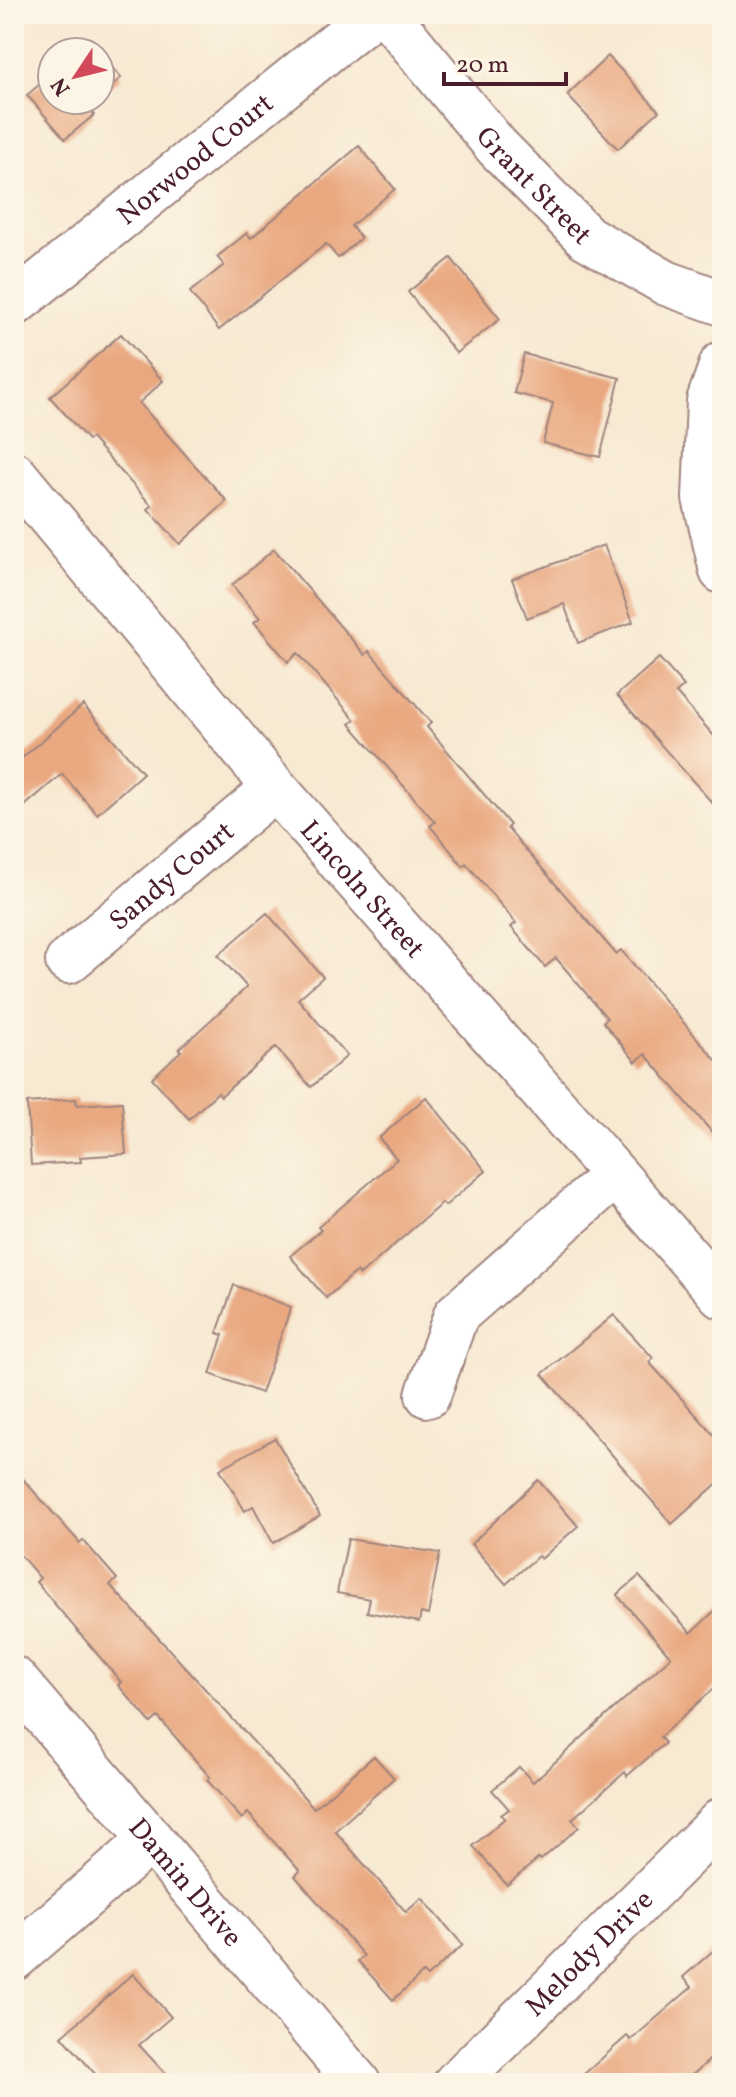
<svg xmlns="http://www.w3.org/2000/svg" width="736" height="2097" font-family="Vollkorn,serif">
	<rect width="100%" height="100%" fill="#fcf5e5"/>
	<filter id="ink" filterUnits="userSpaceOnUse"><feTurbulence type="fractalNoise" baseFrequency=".0125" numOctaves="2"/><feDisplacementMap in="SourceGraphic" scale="16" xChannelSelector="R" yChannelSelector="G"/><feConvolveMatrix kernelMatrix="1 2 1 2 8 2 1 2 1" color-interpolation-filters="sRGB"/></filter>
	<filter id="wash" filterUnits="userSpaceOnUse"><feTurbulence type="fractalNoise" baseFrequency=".006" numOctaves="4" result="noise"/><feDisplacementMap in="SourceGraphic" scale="32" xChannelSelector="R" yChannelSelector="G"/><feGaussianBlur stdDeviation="1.8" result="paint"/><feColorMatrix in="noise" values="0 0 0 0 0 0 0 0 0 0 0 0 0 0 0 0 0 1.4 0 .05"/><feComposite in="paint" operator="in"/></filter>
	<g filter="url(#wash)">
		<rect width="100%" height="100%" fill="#f7e9d2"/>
		<g id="blocks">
			<g fill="#e9a880">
				<polygon points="100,54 121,78 100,96"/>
				<polygon points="608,56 659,111 618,149 567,95"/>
				<polygon points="52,74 52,100 96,100 88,106 94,115 65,139 27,95"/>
				<polygon points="359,146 395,189 351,226 361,238 338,258 326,244 219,330 190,292 224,265 217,257 247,233 251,238"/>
				<polygon points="451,258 500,319 456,353 408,292"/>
				<polygon points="121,334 163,381 139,403 227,501 180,544 148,509 152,506 91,438 88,440 50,397"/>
				<polygon points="524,354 620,378 600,457 543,443 553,403 514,393"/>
				<polygon points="604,545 633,622 578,643 564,604 527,618 512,579"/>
				<polygon points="274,549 365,655 369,651 431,723 427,727 510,825 507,828 616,954 621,950 722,1067 722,1144 645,1054 636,1062 603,1022 607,1018 556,958 545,967 511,927 516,923 466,863 463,866 430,826 435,822 350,724 355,720 298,653 288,662 254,622 260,618 232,585"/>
				<polygon points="659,658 684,686 676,693 722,745 722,814 617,695"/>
				<polygon points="83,705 143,773 97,814 62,774 14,815 14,765"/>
				<polygon points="267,913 323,977 298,999 347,1056 311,1087 276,1047 221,1096 218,1092 189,1119 152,1078 181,1051 179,1049 247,987 218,955"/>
				<polygon points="426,1097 486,1171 445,1206 442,1203 360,1275 357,1271 326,1298 290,1256 321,1230 318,1227 397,1159 379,1138"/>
				<polygon points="76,1099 77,1105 122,1102 126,1154 80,1157 81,1162 31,1165 27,1103"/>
				<polygon points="234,1285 291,1307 261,1393 210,1374 223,1335 217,1333"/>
				<polygon points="614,1315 653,1358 649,1362 722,1444 722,1479 672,1524 542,1374"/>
				<polygon points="275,1438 320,1516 273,1543 253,1506 245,1511 220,1469"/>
				<polygon points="14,1469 80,1543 83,1540 117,1579 110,1585 314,1808 374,1756 394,1778 335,1831 406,1912 422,1898 463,1945 427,1977 423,1973 393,2000 358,1961 364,1956 295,1876 300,1871 248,1813 242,1819 207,1780 210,1777 158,1717 151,1723 118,1685 121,1682 36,1582 40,1578 14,1548"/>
				<polygon points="538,1480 578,1526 541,1559 538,1556 506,1584 471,1544"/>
				<polygon points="348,1539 440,1553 428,1615 421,1613 419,1622 367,1612 370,1599 337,1593"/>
				<polygon points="639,1576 691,1633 722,1604 722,1681 660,1737 665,1743 627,1776 625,1772 572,1819 579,1827 541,1860 539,1858 507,1885 473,1846 505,1818 501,1815 509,1809 492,1790 519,1767 533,1782 671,1657 617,1595"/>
				<polygon points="722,1943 722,2049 683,2083 574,2083 627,2036 631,2040 692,1987 683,1977"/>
				<polygon points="133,1974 171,2017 139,2045 174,2083 103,2083 62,2036"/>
			</g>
		</g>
	</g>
	<g filter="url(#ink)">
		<use href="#blocks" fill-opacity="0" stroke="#a0847e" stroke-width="2"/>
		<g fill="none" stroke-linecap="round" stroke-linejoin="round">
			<g stroke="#a0847e" stroke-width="48">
				<g id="minor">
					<path id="s1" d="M387,14L497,147L586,237L666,283L722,303"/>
					<path id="s2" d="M14,304L373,14"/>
					<polyline points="722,364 709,401 705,498 722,571"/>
					<path id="s3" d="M14,474L275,788L722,1296"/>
					<path id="s4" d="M68,961L275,788"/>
					<polyline points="428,1395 456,1315 614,1176"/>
					<path id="s5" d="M14,1679L358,2083"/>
					<polyline points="14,1958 151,1840"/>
					<path id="s6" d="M456,2083L722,1820"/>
				</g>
			</g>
			<use href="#minor" stroke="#fff" stroke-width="44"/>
		</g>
	</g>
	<g text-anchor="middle" stroke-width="6" stroke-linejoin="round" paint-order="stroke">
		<g font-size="28" fill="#4a1f2b" stroke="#fcf5e5">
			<text dy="10" stroke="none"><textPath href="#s2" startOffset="232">Norwood Court</textPath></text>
			<text dy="10" stroke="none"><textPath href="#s1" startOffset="226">Grant Street</textPath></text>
			<text dy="10" stroke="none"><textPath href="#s4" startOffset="134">Sandy Court</textPath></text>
			<text dy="10" stroke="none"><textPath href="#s3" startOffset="542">Lincoln Street</textPath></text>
			<text dy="10" stroke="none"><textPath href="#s5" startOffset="266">Damin Drive</textPath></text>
			<text dy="10" stroke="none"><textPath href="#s6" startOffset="186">Melody Drive</textPath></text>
		</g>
	</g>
	<rect width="736" height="2097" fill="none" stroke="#fcf5e5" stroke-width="48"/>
	<g transform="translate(76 76) rotate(235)"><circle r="38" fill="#fcf5e5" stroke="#b59f9b" stroke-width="2"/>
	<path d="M0-6L14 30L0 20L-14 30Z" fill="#d1495b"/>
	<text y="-12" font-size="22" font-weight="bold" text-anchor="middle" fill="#4a1f2b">N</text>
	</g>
	<path d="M444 72v12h122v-12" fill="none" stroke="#4a1f2b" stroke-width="4"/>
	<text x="456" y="72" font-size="24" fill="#4a1f2b" stroke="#fcf5e5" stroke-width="6" paint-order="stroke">20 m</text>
</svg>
